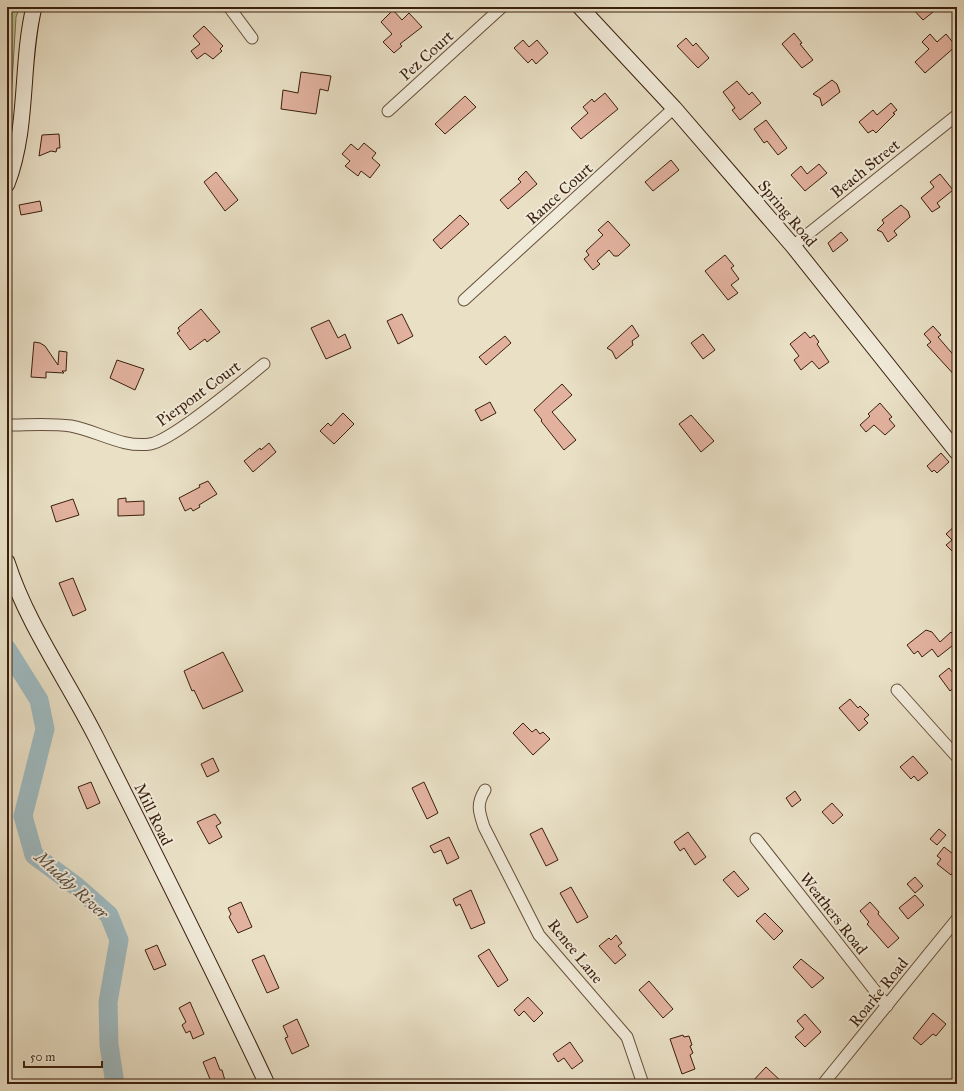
<svg xmlns="http://www.w3.org/2000/svg" width="964" height="1091" font-family="'IM FELL Great Primer',serif">
	<rect width="100%" height="100%" fill="#e9e0c6"/>
	<filter id="stains"><feTurbulence type="fractalNoise" baseFrequency=".005" numOctaves="4"/><feColorMatrix values="0 0 0 0 .2 0 0 0 0 .09 0 0 0 0 .02 0 0 0 .5 -.17"/></filter>
	<radialGradient id="worn" r=".72"><stop offset=".6" stop-color="#630" stop-opacity="0"/><stop offset="1" stop-color="#630" stop-opacity=".3"/></radialGradient>
	<polygon fill="#bac193" stroke="#7a7050" points="7,7 20,7 16,17 10,116 7,142"/>
	<g fill="none" stroke-linecap="round" stroke-linejoin="round">
		<polyline stroke="#9ebac1" stroke-width="19" points="7,649 39,700 45,729 23,816 34,855 76,886 109,915 119,940 108,1002 109,1045 115,1084"/>
	</g>
	<g fill="#e2b29f" stroke="#3a1f0c">
		<polygon points="911,7 928,7 933,12 923,20"/>
		<polygon points="393,10 402,20 409,13 422,27 400,44 402,46 394,53 383,42 392,34 381,22"/>
		<polygon points="204,26 223,46 220,49 222,51 213,59 205,53 197,59 191,51 200,44 193,36"/>
		<polygon points="794,33 802,43 800,44 813,60 802,68 782,44"/>
		<polygon points="930,34 937,42 946,34 956,46 925,73 915,62 929,49 922,42"/>
		<polygon points="686,38 693,46 696,43 709,58 698,68 677,46"/>
		<polygon points="523,40 529,47 537,40 548,53 536,64 532,59 528,63 514,48"/>
		<polygon points="301,72 331,76 328,91 320,89 316,114 281,109 283,90 298,93"/>
		<polygon points="832,80 837,84 840,92 822,106 820,98 813,94"/>
		<polygon points="737,81 749,95 752,92 761,103 740,120 732,110 735,108 723,92"/>
		<polygon points="605,93 618,109 581,139 571,128 588,113 583,107 592,99 594,102"/>
		<polygon points="465,96 476,107 445,134 435,124"/>
		<polygon points="891,103 897,110 893,113 895,114 876,133 873,130 868,133 859,122 873,110 877,115"/>
		<polygon points="766,120 787,148 778,155 767,141 764,143 754,129"/>
		<polygon points="59,134 60,148 57,148 56,152 51,151 39,156 42,135"/>
		<polygon points="364,143 376,153 372,158 380,165 370,178 361,171 358,176 345,166 350,161 342,154 351,144 358,150"/>
		<polygon points="671,160 679,170 653,191 645,182"/>
		<polygon points="819,164 827,173 805,191 791,175 801,166 807,174"/>
		<polygon points="526,171 537,184 508,209 500,200 521,182 518,179"/>
		<polygon points="216,172 238,200 225,211 204,182"/>
		<polygon points="940,174 953,190 937,203 940,207 932,212 921,198 934,187 930,182"/>
		<polygon points="40,201 42,211 21,215 19,205"/>
		<polygon points="901,205 908,211 910,217 894,231 897,235 888,242 882,232 877,230 884,223 882,220"/>
		<polygon points="460,215 469,224 441,249 433,240"/>
		<polygon points="608,221 630,245 618,256 614,256 609,250 597,261 600,264 593,270 584,259 589,255 586,251 603,235 598,230"/>
		<polygon points="841,232 848,240 833,252 828,243"/>
		<polygon points="725,255 734,266 731,268 739,279 731,285 738,293 728,300 705,271"/>
		<polygon points="201,309 220,332 207,342 205,339 190,350 177,333 180,331 178,328"/>
		<polygon points="402,314 413,336 398,344 387,321"/>
		<polygon points="329,320 338,338 345,334 351,348 326,359 311,328"/>
		<polygon points="632,325 639,336 632,341 633,345 616,359 612,351 607,348"/>
		<polygon points="933,326 941,335 938,337 957,359 957,378 927,345 931,342 924,334"/>
		<polygon points="805,332 810,338 814,335 819,342 817,344 829,362 819,369 812,361 801,370 794,360 799,356 790,344"/>
		<polygon points="703,334 715,350 703,359 691,343"/>
		<polygon points="505,336 511,343 486,365 479,357"/>
		<polygon points="34,342 40,343 45,346 58,365 59,351 67,352 66,371 62,371 64,373 46,372 46,378 31,377"/>
		<polygon points="117,360 144,369 135,390 110,378"/>
		<polygon points="562,384 572,395 552,412 576,440 564,450 541,421 542,420 534,410"/>
		<polygon points="490,402 496,413 481,421 475,410"/>
		<polygon points="880,403 892,417 889,419 895,426 885,435 874,425 866,432 860,425 870,416 868,414"/>
		<polygon points="343,413 354,424 334,444 320,431 328,423 331,426"/>
		<polygon points="691,415 714,441 701,452 679,424"/>
		<polygon points="269,443 276,452 253,472 244,461 260,448 261,450"/>
		<polygon points="941,453 949,462 937,473 934,470 932,472 927,466"/>
		<polygon points="208,481 217,494 199,505 200,507 193,511 191,508 185,511 179,498 200,487 199,485"/>
		<polygon points="126,498 126,502 144,501 144,515 118,516 118,499"/>
		<polygon points="73,499 79,515 56,522 51,506"/>
		<polygon points="957,524 957,556 946,545 952,540 946,534"/>
		<polygon points="73,578 86,610 73,616 59,583"/>
		<polygon points="926,630 932,632 940,642 951,632 957,639 957,642 938,657 932,649 922,657 918,651 914,654 907,645"/>
		<polygon points="223,652 243,691 203,709 194,690 192,691 184,671"/>
		<polygon points="949,668 957,678 957,685 950,691 939,676"/>
		<polygon points="850,699 858,708 860,706 869,715 864,719 868,723 859,731 839,708"/>
		<polygon points="523,723 532,732 536,729 540,734 543,732 550,739 533,755 513,733"/>
		<polygon points="913,756 928,773 918,781 914,776 911,779 900,767"/>
		<polygon points="213,758 219,771 207,777 201,764"/>
		<polygon points="91,782 100,803 87,809 78,787"/>
		<polygon points="424,782 438,813 427,819 412,788"/>
		<polygon points="795,791 801,800 792,807 786,798"/>
		<polygon points="832,803 843,815 833,824 822,812"/>
		<polygon points="215,814 221,823 216,826 222,837 209,844 197,822"/>
		<polygon points="542,828 558,860 546,866 530,834"/>
		<polygon points="939,829 946,835 937,845 930,839"/>
		<polygon points="688,832 706,857 695,865 684,848 680,851 674,842"/>
		<polygon points="449,837 459,858 447,864 441,850 434,853 430,846"/>
		<polygon points="944,847 957,857 957,867 951,875 937,864 941,859 937,856"/>
		<polygon points="734,871 749,889 738,897 723,880"/>
		<polygon points="915,877 923,886 915,893 907,884"/>
		<polygon points="571,887 588,917 577,923 560,893"/>
		<polygon points="471,890 485,923 471,929 460,904 456,906 453,899"/>
		<polygon points="915,895 924,905 908,919 899,908"/>
		<polygon points="241,902 252,927 238,933 229,917 231,914 228,908"/>
		<polygon points="870,902 879,912 878,914 899,938 888,948 867,924 869,922 860,911"/>
		<polygon points="765,913 783,931 774,940 756,921"/>
		<polygon points="616,935 622,943 618,946 626,955 615,964 599,946 609,938 611,940"/>
		<polygon points="157,945 166,965 154,970 145,950"/>
		<polygon points="489,949 508,980 498,987 478,956"/>
		<polygon points="264,955 279,988 267,993 252,960"/>
		<polygon points="801,959 824,978 812,988 793,967"/>
		<polygon points="649,981 673,1009 663,1018 639,990"/>
		<polygon points="528,997 543,1013 534,1022 524,1011 519,1016 514,1010"/>
		<polygon points="190,1002 204,1034 193,1039 190,1031 186,1033 182,1025 186,1022 179,1008"/>
		<polygon points="933,1013 946,1024 936,1036 933,1034 921,1045 913,1038"/>
		<polygon points="805,1014 821,1032 805,1047 795,1037 804,1029 797,1021"/>
		<polygon points="297,1019 309,1046 292,1054 285,1038 288,1037 283,1026"/>
		<polygon points="683,1035 684,1037 689,1036 692,1045 690,1046 693,1053 690,1055 695,1069 682,1074 670,1039"/>
		<polygon points="570,1042 583,1061 572,1069 564,1058 558,1062 553,1054"/>
		<polygon points="215,1057 220,1070 222,1070 226,1084 212,1084 203,1062"/>
		<polygon points="766,1067 784,1084 750,1084"/>
	</g>
	<g fill="none" stroke-linecap="round" stroke-linejoin="round">
		<g stroke="#664f3a" stroke-width="13">
			<g id="street">
				<polyline points="229,7 252,38"/>
				<polyline points="388,111 502,7"/>
				<polyline points="793,246 957,115"/>
				<polyline points="464,300 674,108"/>
				<path d="M7,425C28,425 50,423 71,426C98,431 122,448 150,444C172,441 243,381 264,364"/>
				<polyline points="897,690 957,757"/>
				<path d="M485,790C476,804 479,812 484,827L539,935L627,1037L643,1084"/>
				<polyline points="756,839 887,1006"/>
				<polyline points="823,1084 957,919"/>
			</g>
		</g>
		<g stroke="#3a1f0c" stroke-width="17">
			<g id="secondary">
				<polyline points="580,7 674,108 793,246 957,452"/>
				<path d="M7,184C29,127 20,65 34,7"/>
				<path d="M7,562C27,624 66,678 96,737C154,852 212,967 267,1084"/>
			</g>
		</g>
		<use href="#street" stroke="#f1ebda" stroke-width="11"/>
		<use href="#secondary" stroke="#f1ebda" stroke-width="15"/>
	</g>
	<g text-anchor="middle" stroke-width="4" stroke-linejoin="round" paint-order="stroke">
		<g font-size="16" fill="#3a1f0c" stroke="#f1ebda">
			<text transform="translate(426 55) rotate(-42)" y="6">Pez Court</text>
			<text transform="translate(865 168) rotate(-39)" y="6">Beach Street</text>
			<text transform="translate(559 193) rotate(-42)" y="6">Rance Court</text>
			<text transform="translate(788 213) rotate(50)" y="6">Spring Road</text>
			<text transform="translate(198 393) rotate(-36)" y="6">Pierpont Court</text>
			<text transform="translate(154 814) rotate(64)" y="6">Mill Road</text>
			<text transform="translate(834 913) rotate(52)" y="6">Weathers Road</text>
			<text transform="translate(576 951) rotate(51)" y="6">Renee Lane</text>
			<text transform="translate(878 992) rotate(-51)" y="6">Roarke Road</text>
		</g>
		<g font-size="17" font-style="italic" fill="#584e42" stroke="#f1ebda">
			<text transform="translate(72 885) rotate(42)" y="6">Muddy River</text>
		</g>
	</g>
	<rect width="964" height="1091" fill="none" stroke="#e9e0c6" stroke-width="24"/>
	<rect x="8" y="8" width="948" height="1075" fill="none" stroke="#3a1f0c" stroke-width="2"/>
	<rect x="12" y="12" width="940" height="1067" fill="none" stroke="#3a1f0c"/>
	<path d="M24 1061v6h78v-6" fill="none" stroke="#3a1f0c" stroke-width="2"/>
	<text x="30" y="1061" font-size="12" fill="#3a1f0c" stroke="#f1ebda" stroke-width="3" paint-order="stroke">50 m</text>
	<rect width="100%" height="100%" filter="url(#stains)"/>
	<rect width="100%" height="100%" fill="url(#worn)"/>
</svg>
